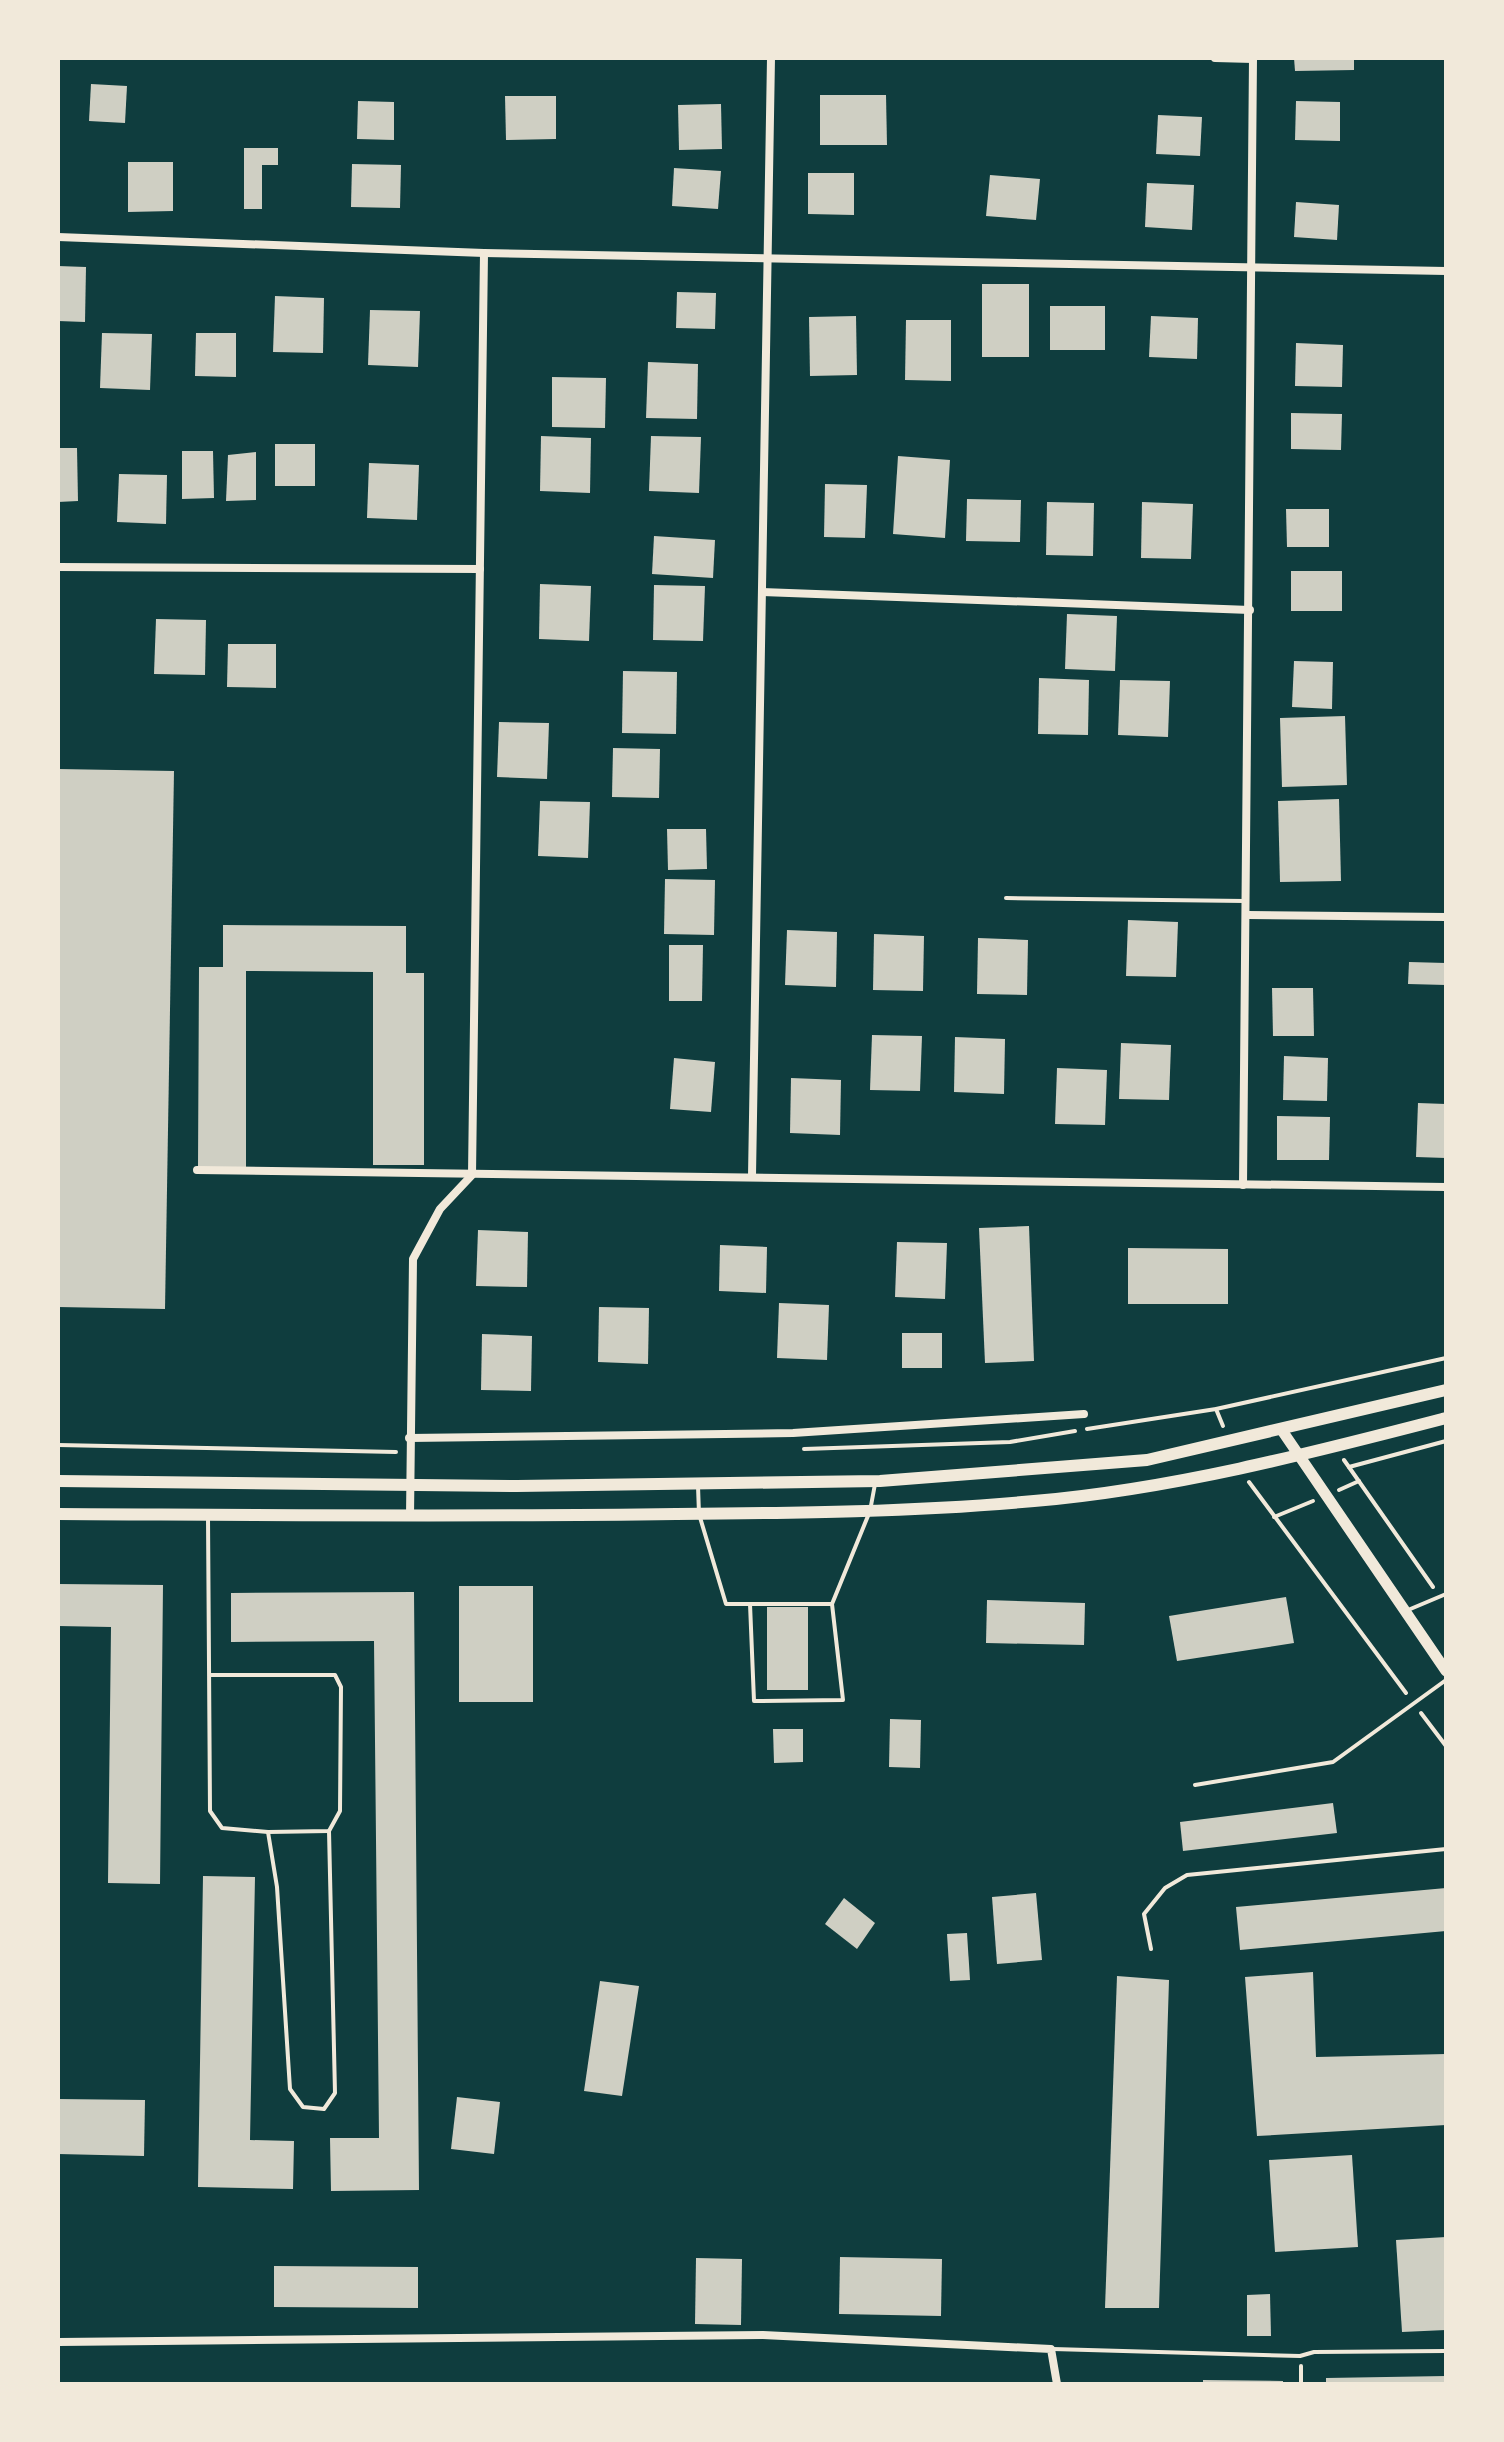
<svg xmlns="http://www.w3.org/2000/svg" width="1504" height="2442" font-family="'DM Sans',sans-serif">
	<rect width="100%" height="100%" fill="#0f3d3e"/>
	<g fill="#cfcfc3">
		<polygon points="1294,58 1354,58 1354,70 1295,71"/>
		<polygon points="91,84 127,86 125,123 89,121"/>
		<polygon points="820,95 886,95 887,145 820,145"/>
		<polygon points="505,96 556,96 556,139 506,140"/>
		<polygon points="358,101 394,102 394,140 357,139"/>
		<polygon points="1296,101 1340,102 1340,141 1295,140"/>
		<polygon points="721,104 722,149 679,150 678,105"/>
		<polygon points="1158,115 1202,117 1200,156 1156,154"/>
		<polygon points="244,148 278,148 278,165 262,165 262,209 244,209"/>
		<polygon points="128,162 173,162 173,211 128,212"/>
		<polygon points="352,164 401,165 400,208 351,207"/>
		<polygon points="674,168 721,171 718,209 672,206"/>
		<polygon points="808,173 854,173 854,215 808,214"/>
		<polygon points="990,175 1040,179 1036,220 986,216"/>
		<polygon points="1147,183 1194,185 1192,230 1145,227"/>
		<polygon points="1296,202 1339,205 1337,240 1294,237"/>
		<polygon points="58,266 86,267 85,322 58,321"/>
		<rect x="982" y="284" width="47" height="73"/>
		<polygon points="677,292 716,293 715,329 676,328"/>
		<polygon points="275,296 324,298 323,353 273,352"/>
		<rect x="1050" y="306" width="55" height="44"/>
		<polygon points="370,310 420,311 418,367 368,365"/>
		<polygon points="856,316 857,375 810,376 809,317"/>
		<polygon points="1151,316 1198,318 1197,359 1149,357"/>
		<polygon points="906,320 951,320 951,381 905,380"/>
		<polygon points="102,333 152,334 150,390 100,388"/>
		<polygon points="196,333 236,333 236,377 195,376"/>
		<polygon points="1296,343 1343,345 1342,387 1295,386"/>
		<polygon points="648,362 698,364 697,419 646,418"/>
		<polygon points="552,377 606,378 605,428 552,427"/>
		<polygon points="1291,413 1342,414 1341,450 1291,449"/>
		<polygon points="541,436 591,438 590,493 540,491"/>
		<polygon points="651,436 701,437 699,493 649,491"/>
		<rect x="275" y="444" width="40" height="42"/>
		<polygon points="58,448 77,448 78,501 58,502"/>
		<polygon points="182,451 213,451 214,498 182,499"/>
		<polygon points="256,452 256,500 226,501 228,455"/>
		<polygon points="898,456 950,460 945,538 893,534"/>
		<polygon points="369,463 419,465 417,520 367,518"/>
		<polygon points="119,474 167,475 166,524 117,522"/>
		<polygon points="825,484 867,485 865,538 824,537"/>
		<polygon points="967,499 1021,500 1020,542 966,541"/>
		<polygon points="1047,502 1094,503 1093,556 1046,555"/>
		<polygon points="1142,502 1193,504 1191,559 1141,558"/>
		<polygon points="1286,509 1329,509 1329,547 1287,547"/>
		<polygon points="654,536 715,540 713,578 652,574"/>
		<rect x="1291" y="571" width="51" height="40"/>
		<polygon points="540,584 591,586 589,641 539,639"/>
		<polygon points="654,585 705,586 703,641 653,640"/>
		<polygon points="1067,614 1117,616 1115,671 1065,669"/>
		<polygon points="156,619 206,620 205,675 154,674"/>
		<polygon points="228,644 276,644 276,688 227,687"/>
		<polygon points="1294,661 1333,662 1332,709 1292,707"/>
		<polygon points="623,671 677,672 676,734 622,733"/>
		<polygon points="1039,678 1089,680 1088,735 1038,734"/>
		<polygon points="1120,680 1170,681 1168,737 1118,735"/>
		<polygon points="1345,716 1347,785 1282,787 1280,718"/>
		<polygon points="499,722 549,723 547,779 497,777"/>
		<polygon points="613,748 660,749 659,798 612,797"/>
		<polygon points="58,769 174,771 165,1309 58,1307"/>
		<polygon points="1339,799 1341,881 1280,882 1278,801"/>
		<polygon points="540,801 590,802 588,858 538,856"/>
		<polygon points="667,829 706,829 707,869 668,870"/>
		<polygon points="665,879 715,880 714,935 664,934"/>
		<polygon points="1128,920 1178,922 1176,977 1126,976"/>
		<polygon points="223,925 406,926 406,973 424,973 424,1165 373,1165 373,972 246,971 246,1168 198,1168 199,967 223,967"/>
		<polygon points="787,930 837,932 836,987 785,985"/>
		<polygon points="874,934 924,936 923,991 873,990"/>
		<polygon points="978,938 1028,940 1027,995 977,994"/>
		<polygon points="669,945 703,945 702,1001 669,1001"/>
		<polygon points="1409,962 1446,963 1446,985 1408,984"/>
		<polygon points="1272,988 1313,988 1314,1036 1273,1036"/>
		<polygon points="872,1035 922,1036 920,1091 870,1090"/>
		<polygon points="955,1037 1005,1039 1004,1094 954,1092"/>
		<polygon points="1121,1043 1171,1045 1169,1100 1119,1099"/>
		<polygon points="1284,1056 1328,1058 1327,1101 1283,1100"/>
		<polygon points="674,1058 715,1062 711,1112 670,1109"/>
		<polygon points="1057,1068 1107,1070 1105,1125 1055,1124"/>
		<polygon points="791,1078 841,1080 840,1135 790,1133"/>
		<polygon points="1418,1103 1446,1104 1446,1158 1416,1157"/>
		<polygon points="1277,1116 1330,1117 1329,1160 1277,1160"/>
		<polygon points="1029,1226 1034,1361 985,1363 979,1228"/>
		<polygon points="478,1230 528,1232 527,1287 476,1286"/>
		<polygon points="897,1242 947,1243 945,1299 895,1297"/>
		<polygon points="720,1245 767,1247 766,1293 719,1291"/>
		<polygon points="1128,1248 1228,1249 1228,1304 1128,1304"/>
		<polygon points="779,1303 829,1305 827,1360 777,1358"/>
		<polygon points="599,1307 649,1308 648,1364 598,1362"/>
		<rect x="902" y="1333" width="40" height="35"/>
		<polygon points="482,1334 532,1336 531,1391 481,1390"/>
		<polygon points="58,1584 163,1585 160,1884 108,1883 111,1627 58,1626"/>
		<rect x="459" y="1586" width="74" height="116"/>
		<polygon points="414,1592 419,2190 331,2191 330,2138 379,2138 374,1641 231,1642 231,1593"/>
		<polygon points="1286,1597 1294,1643 1177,1661 1169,1616"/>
		<polygon points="987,1600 1085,1603 1084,1645 986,1643"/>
		<rect x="767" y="1607" width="41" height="83"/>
		<polygon points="890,1719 921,1720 920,1768 889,1767"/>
		<polygon points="773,1729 803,1729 803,1762 774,1763"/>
		<polygon points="1333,1803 1337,1833 1183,1851 1180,1822"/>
		<polygon points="203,1876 255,1877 250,2140 294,2141 293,2189 198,2187"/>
		<polygon points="1446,1888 1446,1931 1240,1950 1236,1907"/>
		<polygon points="1036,1893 1042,1960 997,1964 992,1897"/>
		<polygon points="844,1898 875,1923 857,1949 825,1924"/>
		<polygon points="967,1933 970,1980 950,1981 947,1934"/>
		<polygon points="1313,1972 1316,2057 1446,2054 1446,2125 1257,2136 1245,1977"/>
		<polygon points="1117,1976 1169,1980 1159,2308 1105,2308"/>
		<polygon points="600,1981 639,1986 622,2096 584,2091"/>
		<polygon points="457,2097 500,2102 494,2154 451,2149"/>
		<polygon points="58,2099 145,2100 144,2156 58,2154"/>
		<polygon points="1352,2155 1358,2247 1275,2252 1269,2160"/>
		<polygon points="1446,2237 1446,2330 1402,2332 1396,2240"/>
		<polygon points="840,2257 942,2259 941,2316 839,2314"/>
		<polygon points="696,2258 742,2259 741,2325 695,2324"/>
		<polygon points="274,2266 418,2267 418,2308 274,2307"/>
		<polygon points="1270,2294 1271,2336 1247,2336 1247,2295"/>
		<polygon points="1446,2376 1446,2384 1326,2384 1326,2378"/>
		<polygon points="1203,2380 1283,2381 1283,2384 1203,2384"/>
	</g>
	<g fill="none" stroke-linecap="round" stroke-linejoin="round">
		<g stroke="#f1e9da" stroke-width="4">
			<polyline points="1216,1409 1223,1426"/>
			<polyline points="1087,1429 1216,1409 1446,1358"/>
			<polyline points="58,1445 396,1452"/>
			<polyline points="804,1449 1010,1442 1075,1431"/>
			<polyline points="1344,1460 1433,1587"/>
			<polyline points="1349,1467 1446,1441"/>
			<polyline points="1249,1482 1406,1693"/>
			<polyline points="1339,1490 1359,1481"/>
			<polyline points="1274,1517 1313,1501"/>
			<polyline points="1421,1713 1446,1746"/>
			<polyline points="1301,2366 1301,2384"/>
		</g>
		<g stroke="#f1e9da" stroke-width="4">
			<polyline points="1006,898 1245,901"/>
			<polyline points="698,1486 699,1514 726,1604 832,1604 870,1511 875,1484"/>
			<polyline points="208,1517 210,1811 222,1828 268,1832 329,1831 340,1811 341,1687 335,1675 211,1675"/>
			<polyline points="750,1604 754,1701 843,1700 832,1604"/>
			<polyline points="1408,1610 1446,1594"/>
			<polyline points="1195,1785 1333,1762 1446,1680"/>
			<polyline points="268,1832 277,1887 290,2089 303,2107 324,2109 335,2093 329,1831"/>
			<polyline points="1151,1949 1144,1914 1165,1888 1187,1875 1446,1849"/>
			<polyline points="1053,2349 1300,2356 1314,2352 1446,2351"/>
		</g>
		<g stroke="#f1e9da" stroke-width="8">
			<polyline points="1215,58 1253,59"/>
			<polyline points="58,237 484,253 1446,271"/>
			<polyline points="58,567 480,569"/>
			<polyline points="762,592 1250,610"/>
			<polyline points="1248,915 1446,917"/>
			<polyline points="197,1170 1446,1187"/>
			<polyline points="752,1176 771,58"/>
			<polyline points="1243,1185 1253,58"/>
			<polyline points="409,1438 793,1433 1084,1414"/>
			<polyline points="410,1516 413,1259 440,1209 472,1175 484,253"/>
			<polyline points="58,2342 763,2335 1051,2349 1057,2384"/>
		</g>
		<polyline stroke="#f1e9da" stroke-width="11" points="1281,1429 1446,1671"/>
		<g stroke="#f1e9da" stroke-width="12">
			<polyline points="58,1481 517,1486 880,1481 1147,1460 1446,1390"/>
			<path d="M58,1514C264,1515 470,1517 676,1514C795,1513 915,1512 1034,1501C1173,1489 1311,1453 1446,1418"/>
		</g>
	</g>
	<rect width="1504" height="2442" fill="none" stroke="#f1e9da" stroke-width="120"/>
</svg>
